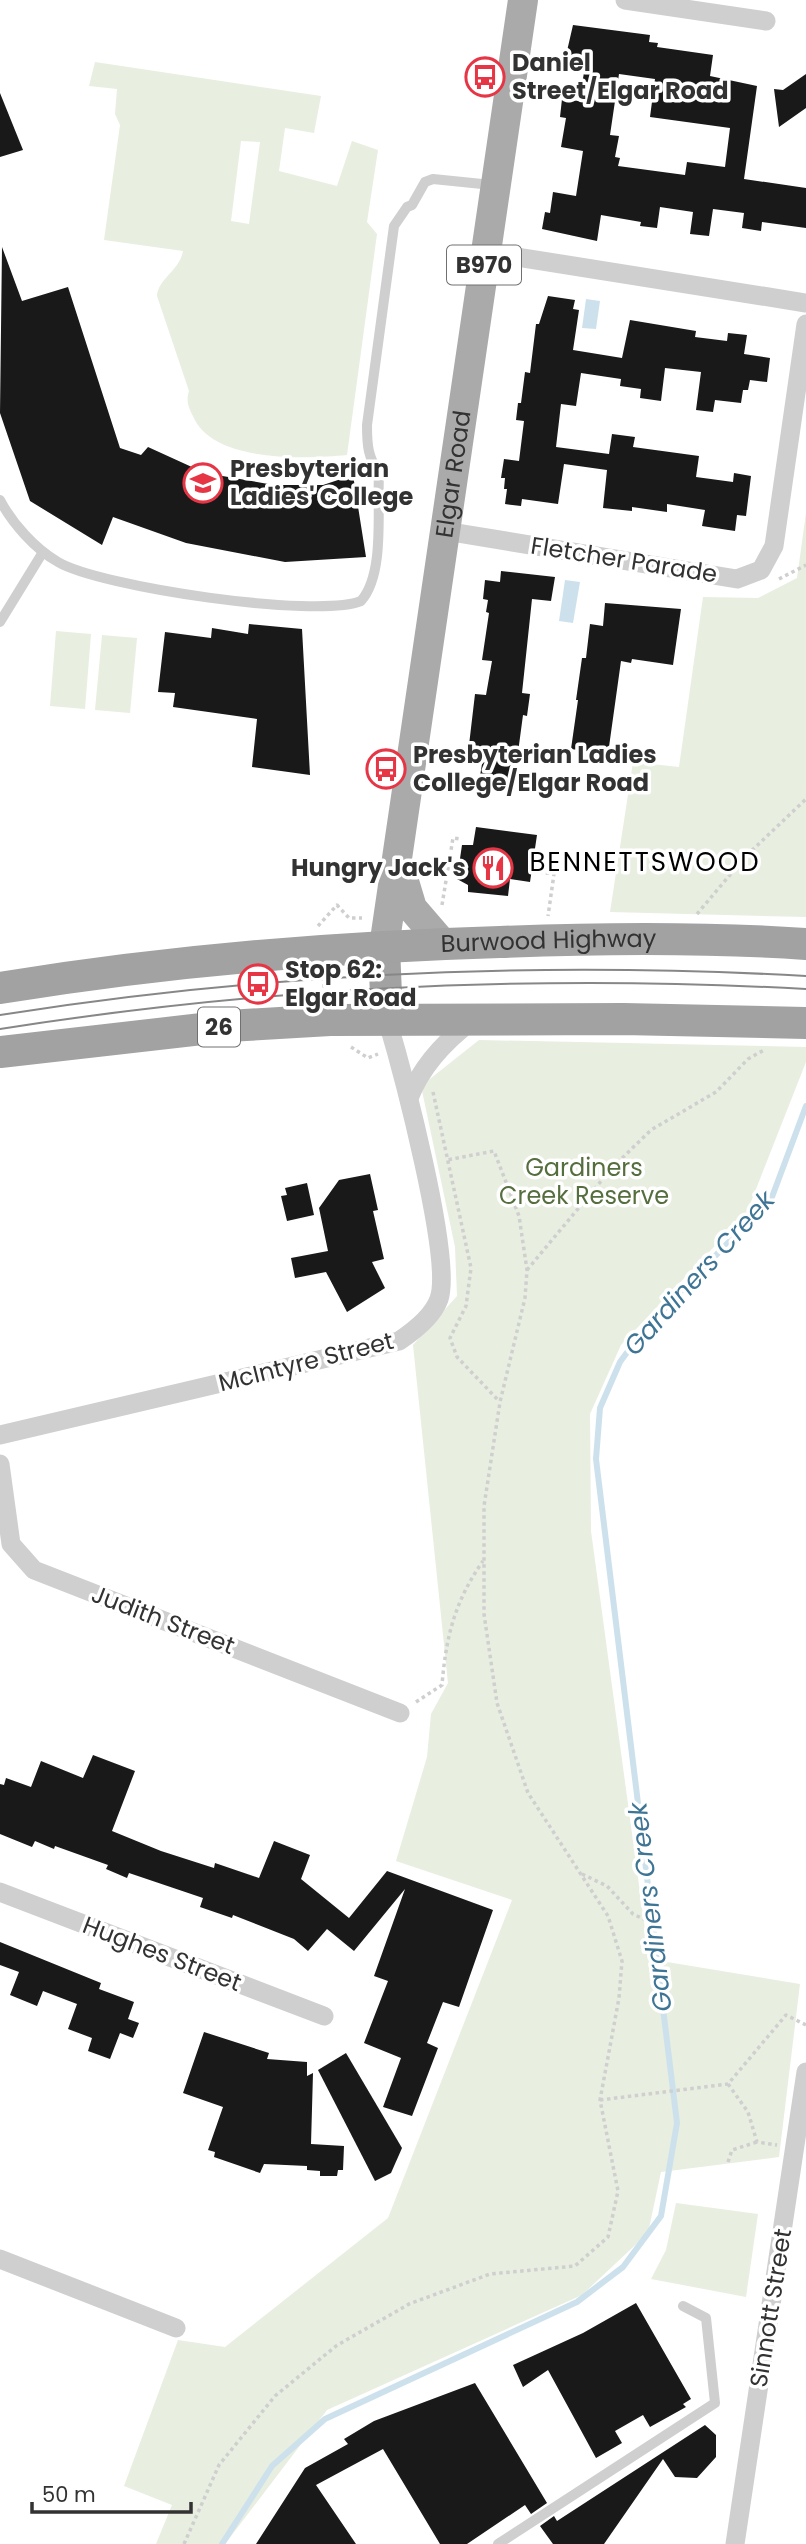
<svg xmlns="http://www.w3.org/2000/svg" width="806" height="2544" font-family="Poppins,sans-serif">
	<rect width="100%" height="100%" fill="#fff"/>
	<g fill="#e8eee0" fill-rule="evenodd">
		<path d="M95,62L321,96L314,133L285,128L279,171L337,186L352,141L378,150L367,222L377,234L347,455C306,459 212,463 193,416C188,406 186,401 189,391L157,296C158,279 180,270 183,251L104,240L120,125L115,114L117,89L89,86ZM241,141L260,142L249,224L231,221Z"/>
		<polygon points="806,513 806,917 610,912 633,762 679,767 703,597 758,598 797,578"/>
		<polygon points="56,631 91,634 85,709 50,706"/>
		<polygon points="102,635 137,638 130,713 95,710"/>
		<polygon points="479,1040 806,1047 806,1062 747,1212 621,1345 590,1414 591,1531 649,1959 800,1984 779,2157 661,2172 648,2233 582,2295 327,2410 225,2544 156,2544 172,2505 124,2486 178,2340 225,2347 388,2218 512,1900 396,1861 427,1757 431,1714 448,1683 413,1345 457,1296 455,1247 421,1086"/>
		<polygon points="676,2203 758,2214 746,2297 651,2279 666,2250"/>
	</g>
	<g fill="#cde1ed">
		<polygon points="586,299 600,301 596,329 582,328"/>
		<polygon points="565,580 580,582 573,623 559,621"/>
	</g>
	<g fill="none" stroke-linecap="round" stroke-linejoin="round">
		<polyline stroke="#cde1ed" stroke-width="6" points="222,2544 272,2466 325,2419 577,2302 623,2267 661,2216 677,2123 596,1459 600,1408 620,1362 642,1332 772,1197 806,1106"/>
	</g>
	<g fill="#191919" fill-rule="evenodd">
		<path d="M573,25L650,35L649,42L658,43L657,47L713,55L710,76L757,86L744,179L806,188V228L762,222L761,231L742,228L744,213L713,209L709,236L690,234L693,212L660,207L657,228L640,226L641,222L601,215L597,241L542,229L545,212L550,213L553,192L576,196L583,151L561,147L566,118L560,117L562,99L579,101L585,67L564,64ZM619,74L655,79L650,117L730,128L725,167L687,162L685,175L618,166L620,158L615,157L619,136L610,135Z"/>
		<polygon points="806,74 806,108 779,127 774,89 783,90"/>
		<polygon points="0,93 23,150 0,157"/>
		<polygon points="2,247 22,301 68,287 120,448 141,455 148,447 205,473 274,485 323,485 353,475 366,557 285,562 186,543 113,517 102,545 30,501 0,413"/>
		<polygon points="548,296 575,300 573,309 579,310 573,350 622,358 630,320 696,331 695,337 727,341 728,333 747,335 744,354 770,358 767,382 750,380 748,390 743,390 741,403 715,400 713,412 696,410 701,372 665,368 661,401 640,398 641,389 620,386 621,379 581,373 576,406 561,404 556,447 609,454 612,434 635,437 633,447 699,456 696,477 733,482 734,473 751,476 746,516 737,515 735,531 702,526 705,510 667,504 667,512 632,507 632,511 603,508 607,470 564,464 558,504 522,499 521,506 505,504 507,489 504,489 505,478 501,478 504,459 519,461 524,421 516,420 518,403 521,403 525,372 530,373 536,324 539,324"/>
		<polygon points="501,571 555,577 551,601 532,599 522,693 530,694 527,716 523,715 513,790 492,787 492,783 479,782 482,764 467,762 475,694 486,695 492,661 482,660 489,613 486,612 488,600 483,599 485,580 500,582"/>
		<polygon points="605,603 681,609 673,665 632,659 631,663 621,661 608,754 571,749 578,700 576,700 582,658 586,658 590,624 603,626"/>
		<polygon points="249,624 302,629 310,775 252,767 257,719 173,707 175,693 158,692 165,632 211,638 212,628 248,634"/>
		<polygon points="476,827 537,835 530,882 510,879 508,896 468,892 468,885 457,879 462,845 473,845"/>
		<polygon points="370,1174 378,1210 373,1211 384,1259 372,1262 385,1288 347,1312 326,1272 295,1278 291,1258 328,1251 319,1208 339,1180"/>
		<polygon points="307,1183 314,1215 287,1221 281,1196 287,1195 285,1188"/>
		<polygon points="93,1755 135,1771 112,1831 161,1851 214,1868 215,1863 259,1878 274,1841 310,1855 301,1879 349,1918 387,1871 493,1910 459,2007 443,2002 427,2043 438,2048 412,2116 383,2107 401,2058 364,2043 388,1981 374,1976 405,1889 354,1951 327,1929 308,1951 294,1939 233,1915 232,1918 200,1907 203,1898 129,1873 127,1878 106,1869 108,1865 55,1846 54,1849 35,1841 32,1847 0,1834 0,1784 4,1785 6,1778 31,1787 41,1761 83,1778"/>
		<polygon points="0,1942 101,1983 99,1989 134,2002 128,2019 139,2023 133,2038 120,2033 110,2059 88,2051 92,2038 68,2029 77,2004 43,1991 37,2006 10,1995 19,1972 0,1965"/>
		<polygon points="204,2032 269,2053 267,2059 307,2062 307,2076 313,2073 311,2144 344,2146 343,2170 338,2170 337,2176 320,2176 320,2171 307,2170 307,2166 264,2164 260,2173 214,2157 215,2152 208,2150 223,2107 183,2093"/>
		<polygon points="346,2053 402,2148 391,2173 375,2181 318,2070"/>
		<polygon points="636,2303 691,2399 683,2404 686,2407 650,2427 643,2415 615,2431 622,2443 596,2458 548,2370 523,2387 513,2365 583,2333"/>
		<polygon points="475,2383 547,2503 531,2514 525,2505 467,2544 440,2544 383,2449 316,2485 356,2544 256,2544 305,2468 348,2444 344,2439 374,2421"/>
		<polygon points="705,2425 716,2435 716,2457 697,2478 675,2477 663,2459 604,2544 553,2544 540,2526 554,2516 557,2521"/>
	</g>
	<g fill="none" stroke-linecap="round" stroke-linejoin="round">
		<g stroke="#cfcfcf" stroke-width="3.5" stroke-dasharray="3.5 3.5" stroke-linecap="butt">
			<polyline points="779,579 806,565"/>
			<polyline points="532,871 554,874 548,916"/>
			<polyline points="442,905 453,838 461,839"/>
			<polyline points="697,914 745,857 806,799"/>
			<polyline points="318,926 337,905 349,918 362,918"/>
			<polyline points="323,977 325,994"/>
			<polyline points="351,1047 368,1058 378,1054"/>
			<polyline points="433,1092 471,1268 466,1306 450,1338 457,1357 499,1401"/>
			<polyline points="527,1270 612,1168 651,1130 716,1092 748,1059 764,1050"/>
			<path d="M416,1702L442,1685C446,1636 455,1601 483,1561"/>
			<polyline points="582,1874 607,1886 633,1914 652,1923"/>
			<polyline points="728,2084 748,2112 757,2142 777,2145"/>
			<polyline points="600,2100 728,2084 786,2015 806,2025"/>
			<polyline points="728,2162 732,2150 757,2142"/>
			<polyline points="184,2544 219,2465 275,2396 336,2346 409,2304 490,2274 575,2266 608,2237 618,2191 600,2100 619,1998 622,1961 608,1916 528,1793 497,1703 484,1614 484,1506 500,1402 525,1298 527,1270 519,1216 494,1151 447,1160"/>
		</g>
		<g stroke="#cfcfcf" stroke-width="10">
			<path d="M0,500C12,523 35,549 58,562C100,587 317,619 361,601C385,574 377,510 379,473C368,457 367,446 367,425L394,226L407,207L412,205L425,182L433,179L492,185"/>
			<polyline points="0,622 43,552"/>
			<polyline points="498,2544 715,2403 706,2318 683,2306"/>
		</g>
		<g stroke="#cfcfcf" stroke-width="19">
			<polyline points="625,0 766,21"/>
			<polyline points="486,252 806,303"/>
			<polyline points="445,531 737,579 761,570 774,546 806,324"/>
			<path d="M409,1098C422,1065 445,1041 473,1020"/>
			<path d="M0,1435L399,1341C414,1331 433,1316 439,1299C453,1259 401,1066 387,1019"/>
			<polyline points="0,1464 11,1544 34,1570 400,1713"/>
			<polyline points="0,1892 324,2016"/>
			<polyline points="0,2259 176,2328"/>
			<polyline points="735,2544 806,2072"/>
		</g>
		<g stroke="#aaa" stroke-width="30">
			<polyline points="400,868 412,908 443,944"/>
			<path id="s1" d="M384,947L523,0"/>
		</g>
		<g stroke="#a2a2a2" stroke-width="32">
			<polyline points="384,947 387,1019"/>
			<path id="s2" d="M0,988C165,961 332,947 500,942C601,938 704,937 806,944"/>
			<polyline points="0,1052 228,1026 330,1020 623,1019 806,1023"/>
		</g>
		<g stroke="#878787" stroke-width="2">
			<path d="M0,1015C266,973 537,961 806,976"/>
			<path d="M0,1029C266,987 537,974 806,989"/>
		</g>
	</g>
	<defs>
		<g id="bus-ring" transform="scale(2.0125)"><circle r="9.5" fill="#fff" stroke="#e63646" stroke-width="1.5"/><path d="M-5-6H5V4H4V6H2V4H-2V6H-4V4H-5ZM-3.5-4V0h7V-4ZM-3.5 1.2v1.5H-2V1.2ZM2 1.2v1.5H3.5V1.2Z" fill="#e63646"/></g>
		<g id="school-ring" transform="scale(2.0125)"><circle r="9.5" fill="#fff" stroke="#e63646" stroke-width="1.5"/><path d="M0-5L7-2L0 1L-7-2ZM-4 1L0 2.5L4 1V4Q0 6-4 4Z" fill="#e63646"/></g>
		<g id="restaurant-ring" transform="scale(2.0125)"><circle r="9.5" fill="#fff" stroke="#e63646" stroke-width="1.5"/><path d="M-5-6h1v4h1v-4h1v4h1v-4h1v5L-1.5 .5V6h-2V.5L-5-1ZM5-6V6H3V1.5H1.5Q1.5-4 5-6Z" fill="#e63646"/></g>
	</defs>
	<g fill-rule="evenodd">
		<use href="#bus-ring" x="485" y="77"/>
		<use href="#school-ring" x="203" y="483"/>
		<use href="#bus-ring" x="386" y="769"/>
		<use href="#restaurant-ring" x="493" y="868"/>
		<use href="#bus-ring" x="258" y="984"/>
	</g>
	<g text-anchor="middle" stroke-width="7" stroke-linejoin="round" paint-order="stroke">
		<g fill="#fff" stroke="#707070" stroke-width="2">
			<rect x="447" y="245.5" width="74" height="39" rx="5"/>
			<rect x="198" y="1007.5" width="42" height="39" rx="5"/>
		</g>
		<g font-size="23" font-weight="bold" fill="#323232">
			<text x="484" y="273">B970</text>
			<text x="219" y="1035">26</text>
		</g>
		<g font-size="24" font-weight="bold" fill="#323232" stroke="#fff" text-anchor="start">
			<text x="512" y="71">Daniel<tspan x="512" dy="28">Street/Elgar Road</tspan></text>
			<text x="230" y="477">Presbyterian<tspan x="230" dy="28">Ladies' College</tspan></text>
			<text x="413" y="763">Presbyterian Ladies<tspan x="413" dy="28">College/Elgar Road</tspan></text>
			<text x="466" y="876" text-anchor="end">Hungry Jack's</text>
			<text x="285" y="978">Stop 62:<tspan x="285" dy="28">Elgar Road</tspan></text>
		</g>
		<g font-size="24" fill="#323232" stroke="#fff">
			<text dy="8" stroke="none"><textPath href="#s1" startOffset="478">Elgar Road</textPath></text>
			<text transform="translate(624 560) rotate(9)" y="8">Fletcher Parade</text>
			<text dy="8" stroke="none"><textPath href="#s2" startOffset="551">Burwood Highway</textPath></text>
			<text transform="translate(306 1362) rotate(-14)" y="8">McIntyre Street</text>
			<text transform="translate(163 1620) rotate(21)" y="8">Judith Street</text>
			<text transform="translate(162 1954) rotate(21)" y="8">Hughes Street</text>
			<text transform="translate(771 2308) rotate(-81)" y="8">Sinnott Street</text>
		</g>
		<g font-size="24" fill="#556e3e" stroke="#fff">
			<text x="584" y="1176">Gardiners<tspan x="584" dy="28">Creek Reserve</tspan></text>
		</g>
		<g font-size="26" letter-spacing="2" fill="#000" stroke="#fff">
			<text x="645" y="871">BENNETTSWOOD</text>
		</g>
		<g font-size="26" font-style="italic" fill="#3e7595" stroke="#fff">
			<text transform="translate(699 1273) rotate(-48)" y="9">Gardiners Creek</text>
			<text transform="translate(650 1907) rotate(-97)" y="9">Gardiners Creek</text>
		</g>
	</g>
	<path d="M32 2502v10h159v-10" fill="none" stroke="#323232" stroke-width="3.5"/>
	<text x="42" y="2502" font-size="21" fill="#323232" stroke="#ffffff" stroke-width="5" paint-order="stroke">50 m</text>
</svg>
